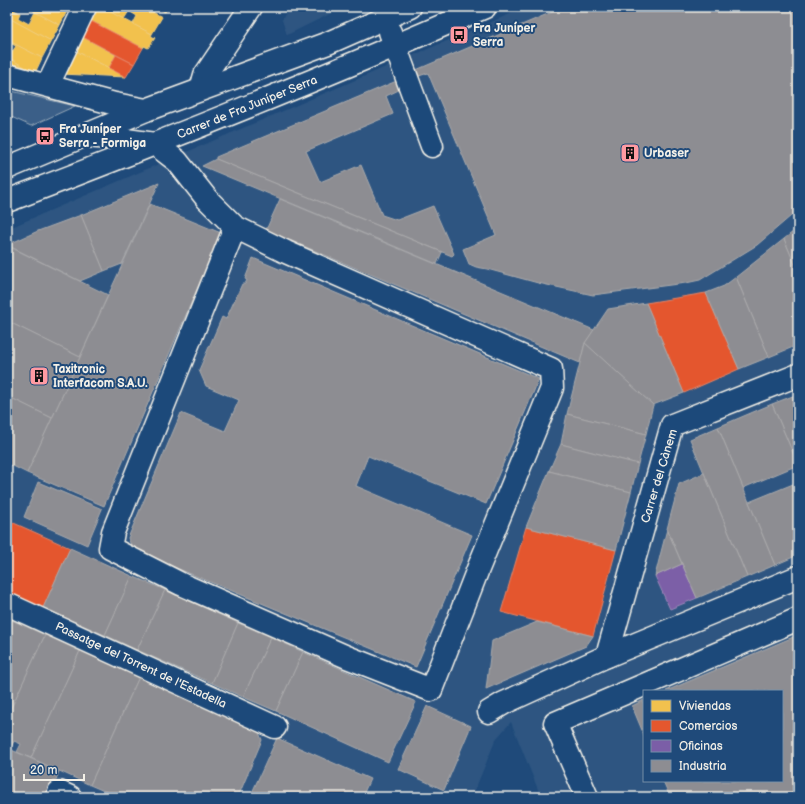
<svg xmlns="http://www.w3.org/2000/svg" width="805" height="804" font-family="'Balsamiq Sans',sans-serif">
	<rect width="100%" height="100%" fill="#1f4a7a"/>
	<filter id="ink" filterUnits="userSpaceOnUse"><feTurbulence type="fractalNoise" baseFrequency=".025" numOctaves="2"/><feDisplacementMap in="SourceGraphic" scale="8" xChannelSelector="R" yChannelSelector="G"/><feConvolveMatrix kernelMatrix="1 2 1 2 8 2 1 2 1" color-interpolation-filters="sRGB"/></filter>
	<g filter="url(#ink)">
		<g fill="#2d5581" fill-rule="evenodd">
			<polygon points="289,7 344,7 287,35 282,20"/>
			<path d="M526,7H798V797H541L511,722L496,739L472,797H7V229ZM644,691H782V781H644Z"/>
		</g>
		<polygon fill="#3a5f88" stroke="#97a8b8" points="7,90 75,106 31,126 7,115"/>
		<g fill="#f2c14e" stroke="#f3cf7c">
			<polygon points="7,7 20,13 18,18 29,24 35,12 60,25 51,41 7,17"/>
			<polygon points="26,7 69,7 60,25"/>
			<polygon points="96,7 101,7 152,34 151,36 155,38 148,48 144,46 143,48 89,20"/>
			<polygon points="101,7 143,7 162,17 152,34 133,24 137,16 129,11 124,19"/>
			<polygon points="143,7 168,7 165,12 156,7 154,12"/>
			<polygon points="7,17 51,41 42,58 7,40"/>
			<polygon points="81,36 116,55 109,68 74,50"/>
			<polygon points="7,40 42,58 35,73 7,57 7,56 9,57 16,46 8,42 7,44"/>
			<polygon points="74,50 109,68 126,77 61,74"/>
			<polygon points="7,57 35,73 7,67"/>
		</g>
		<g fill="#e4572e" stroke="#e98566">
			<polygon points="89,20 143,48 134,64 81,36"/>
			<polygon points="116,55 134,64 126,77 109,68"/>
			<polygon points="706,293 739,369 684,393 646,303"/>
			<polygon points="7,520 70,548 43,608 7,592"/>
			<polygon points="526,527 616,550 593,636 501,612"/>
		</g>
		<polygon fill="#7b5ea7" stroke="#9f8aba" points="682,564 697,598 670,609 655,576"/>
		<g fill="#8d8d92" stroke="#acabac">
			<polygon points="564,7 798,7 798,210 757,245 700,280 686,283 593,295 538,283 487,269 476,267 469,264 463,249 496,235 428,73 419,76 416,70"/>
			<polygon points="399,80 403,88 386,96 393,114 306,151 320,182 361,165 382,215 397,220 433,206 454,254 452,256 216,159 216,157"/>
			<polygon points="216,159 442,252 437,264 202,166"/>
			<polygon points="159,183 122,264 104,271 81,215"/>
			<polygon points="280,199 594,330 585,343 580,363 266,230"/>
			<polygon points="150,204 221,233 104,506 27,473"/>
			<polygon points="81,215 104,271 80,281 7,245 38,231"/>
			<polygon points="798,228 798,272 784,239"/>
			<polygon points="784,239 798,272 798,345 769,357 736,277"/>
			<polygon points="10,247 108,295 80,357 7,321 7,254"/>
			<polygon points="253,258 539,379 486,504 368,456 356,486 472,535 416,667 133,550 128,538 181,413 225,431 239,400 206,386 199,370 222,317 226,319 242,284 245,284 247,280 245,279"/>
			<polygon points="736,277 769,357 739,369 706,293 724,286"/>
			<polygon points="646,303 684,393 653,405 585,343 608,309"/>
			<polygon points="7,321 80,357 52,418 7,396"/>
			<polygon points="585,343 653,405 646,434 567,414"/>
			<polygon points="798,394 798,465 772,404"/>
			<polygon points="7,396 52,418 27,473 7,463"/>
			<polygon points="772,404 798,465 743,488 718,427"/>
			<polygon points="567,414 646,434 638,464 561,444"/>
			<polygon points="718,427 775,565 747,577 690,439"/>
			<polygon points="561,444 638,464 631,492 549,471"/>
			<polygon points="549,471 631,492 616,550 526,527"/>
			<polygon points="704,473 747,577 697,598 667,529 679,484"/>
			<polygon points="38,482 102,509 87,545 24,517"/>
			<polygon points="798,482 798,555 775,565 749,502"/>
			<polygon points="667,529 682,564 655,576 661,552"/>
			<polygon points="70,548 132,576 105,635 43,608"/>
			<polygon points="132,576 165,590 137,650 105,635"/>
			<polygon points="165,590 238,623 212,683 137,650"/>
			<polygon points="7,618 45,635 7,717"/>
			<polygon points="537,622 593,636 586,646 486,689 492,641"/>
			<polygon points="238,623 271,637 243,697 212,683"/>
			<polygon points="45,635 80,651 31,758 17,752 21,744 14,741 10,749 7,748 7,717"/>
			<polygon points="798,635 798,797 670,797 663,781 782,781 782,691 666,691"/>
			<polygon points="271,637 303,652 276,711 243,697"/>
			<polygon points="80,651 139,677 90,785 31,758"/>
			<polygon points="303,652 416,702 388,762 276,711"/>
			<polygon points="139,677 258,730 262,740 238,797 118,797 90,785"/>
			<polygon points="644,700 644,735 632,706"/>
			<polygon points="427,706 471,726 444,790 398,769"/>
			<polygon points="277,738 370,779 362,797 250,797"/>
			<polygon points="7,748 59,771 50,797 7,797"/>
		</g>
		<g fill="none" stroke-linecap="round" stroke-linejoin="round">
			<g stroke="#f4f1e8" stroke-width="25">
				<g id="minor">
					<polyline points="390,32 432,146"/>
					<polyline points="7,75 115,104 146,110"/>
					<polyline points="48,85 85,7"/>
					<polyline points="201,89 205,75 251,7"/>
					<polyline points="84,136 112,138 155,144 177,161 207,199 235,227 286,252 551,369 552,388 478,569 431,690 347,657 181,584 110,548 113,532 235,227"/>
					<polyline points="7,168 146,110 328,43 410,7"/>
					<path d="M7,201C168,140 328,76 485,7"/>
					<polyline points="7,604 275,727"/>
					<polyline points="607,656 672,425 798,375"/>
					<polyline points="489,712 504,703 607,656 798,577"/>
					<polyline points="59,792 70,797"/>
					<polyline points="587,797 555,723 798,619"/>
				</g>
			</g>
			<use href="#minor" stroke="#1f4a7a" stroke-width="22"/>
		</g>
	</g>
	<defs>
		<g id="bus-square" transform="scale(1)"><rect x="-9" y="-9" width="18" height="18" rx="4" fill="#ff9aa2" stroke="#1f4a7a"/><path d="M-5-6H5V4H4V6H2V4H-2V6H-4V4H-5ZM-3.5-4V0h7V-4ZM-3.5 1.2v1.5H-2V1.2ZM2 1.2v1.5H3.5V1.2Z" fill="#111"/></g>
		<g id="building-square" transform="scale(1)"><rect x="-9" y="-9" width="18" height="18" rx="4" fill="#ff9aa2" stroke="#1f4a7a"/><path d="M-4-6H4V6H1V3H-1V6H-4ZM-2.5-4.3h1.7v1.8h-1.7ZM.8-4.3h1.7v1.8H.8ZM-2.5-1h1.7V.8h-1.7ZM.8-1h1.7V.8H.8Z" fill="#111"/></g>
	</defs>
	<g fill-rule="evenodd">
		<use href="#bus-square" x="459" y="35"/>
		<use href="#bus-square" x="45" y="136"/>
		<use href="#building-square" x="630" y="153"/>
		<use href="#building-square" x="39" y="376"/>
	</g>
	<g text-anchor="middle" stroke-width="4" stroke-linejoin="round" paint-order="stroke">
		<g font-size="12" font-weight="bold" fill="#f4f1e8" stroke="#1f4a7a" text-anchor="start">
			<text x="473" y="32">Fra Juníper<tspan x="473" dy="14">Serra</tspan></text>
			<text x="59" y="133">Fra Juníper<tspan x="59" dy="14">Serra - Formiga</tspan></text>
			<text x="644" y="157">Urbaser</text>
			<text x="53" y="373">Taxitronic<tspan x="53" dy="14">Interfacom S.A.U.</tspan></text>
		</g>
		<g font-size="12" fill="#f4f1e8" stroke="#1f4a7a">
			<text transform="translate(247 107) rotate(-22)" y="4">Carrer de Fra Juníper Serra</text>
			<text transform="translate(659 476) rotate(-73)" y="4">Carrer del Cànem</text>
			<text transform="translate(141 665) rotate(25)" y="4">Passatge del Torrent de l'Estadella</text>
		</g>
	</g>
	<rect width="805" height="804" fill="none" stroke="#1f4a7a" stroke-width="24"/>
	<rect x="12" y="12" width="781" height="780" fill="none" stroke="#f4f1e8" stroke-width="1.5" filter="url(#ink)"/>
	<rect x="643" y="690" width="140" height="92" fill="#1f4a7a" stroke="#748da6"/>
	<rect x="651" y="700" width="20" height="12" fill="#f2c14e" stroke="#748da6"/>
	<text x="679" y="710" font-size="12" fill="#f4f1e8">Viviendas</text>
	<rect x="651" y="720" width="20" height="12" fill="#e4572e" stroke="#748da6"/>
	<text x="679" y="730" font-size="12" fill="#f4f1e8">Comercios</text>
	<rect x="651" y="740" width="20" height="12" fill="#7b5ea7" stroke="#748da6"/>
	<text x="679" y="750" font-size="12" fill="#f4f1e8">Oficinas</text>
	<rect x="651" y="760" width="20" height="12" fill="#8d8d92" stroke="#748da6"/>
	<text x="679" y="770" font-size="12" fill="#f4f1e8">Industria</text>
	<path d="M24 774v6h60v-6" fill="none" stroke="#f4f1e8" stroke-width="2"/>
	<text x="30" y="774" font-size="12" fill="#f4f1e8" stroke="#1f4a7a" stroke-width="3" paint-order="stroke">20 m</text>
</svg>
